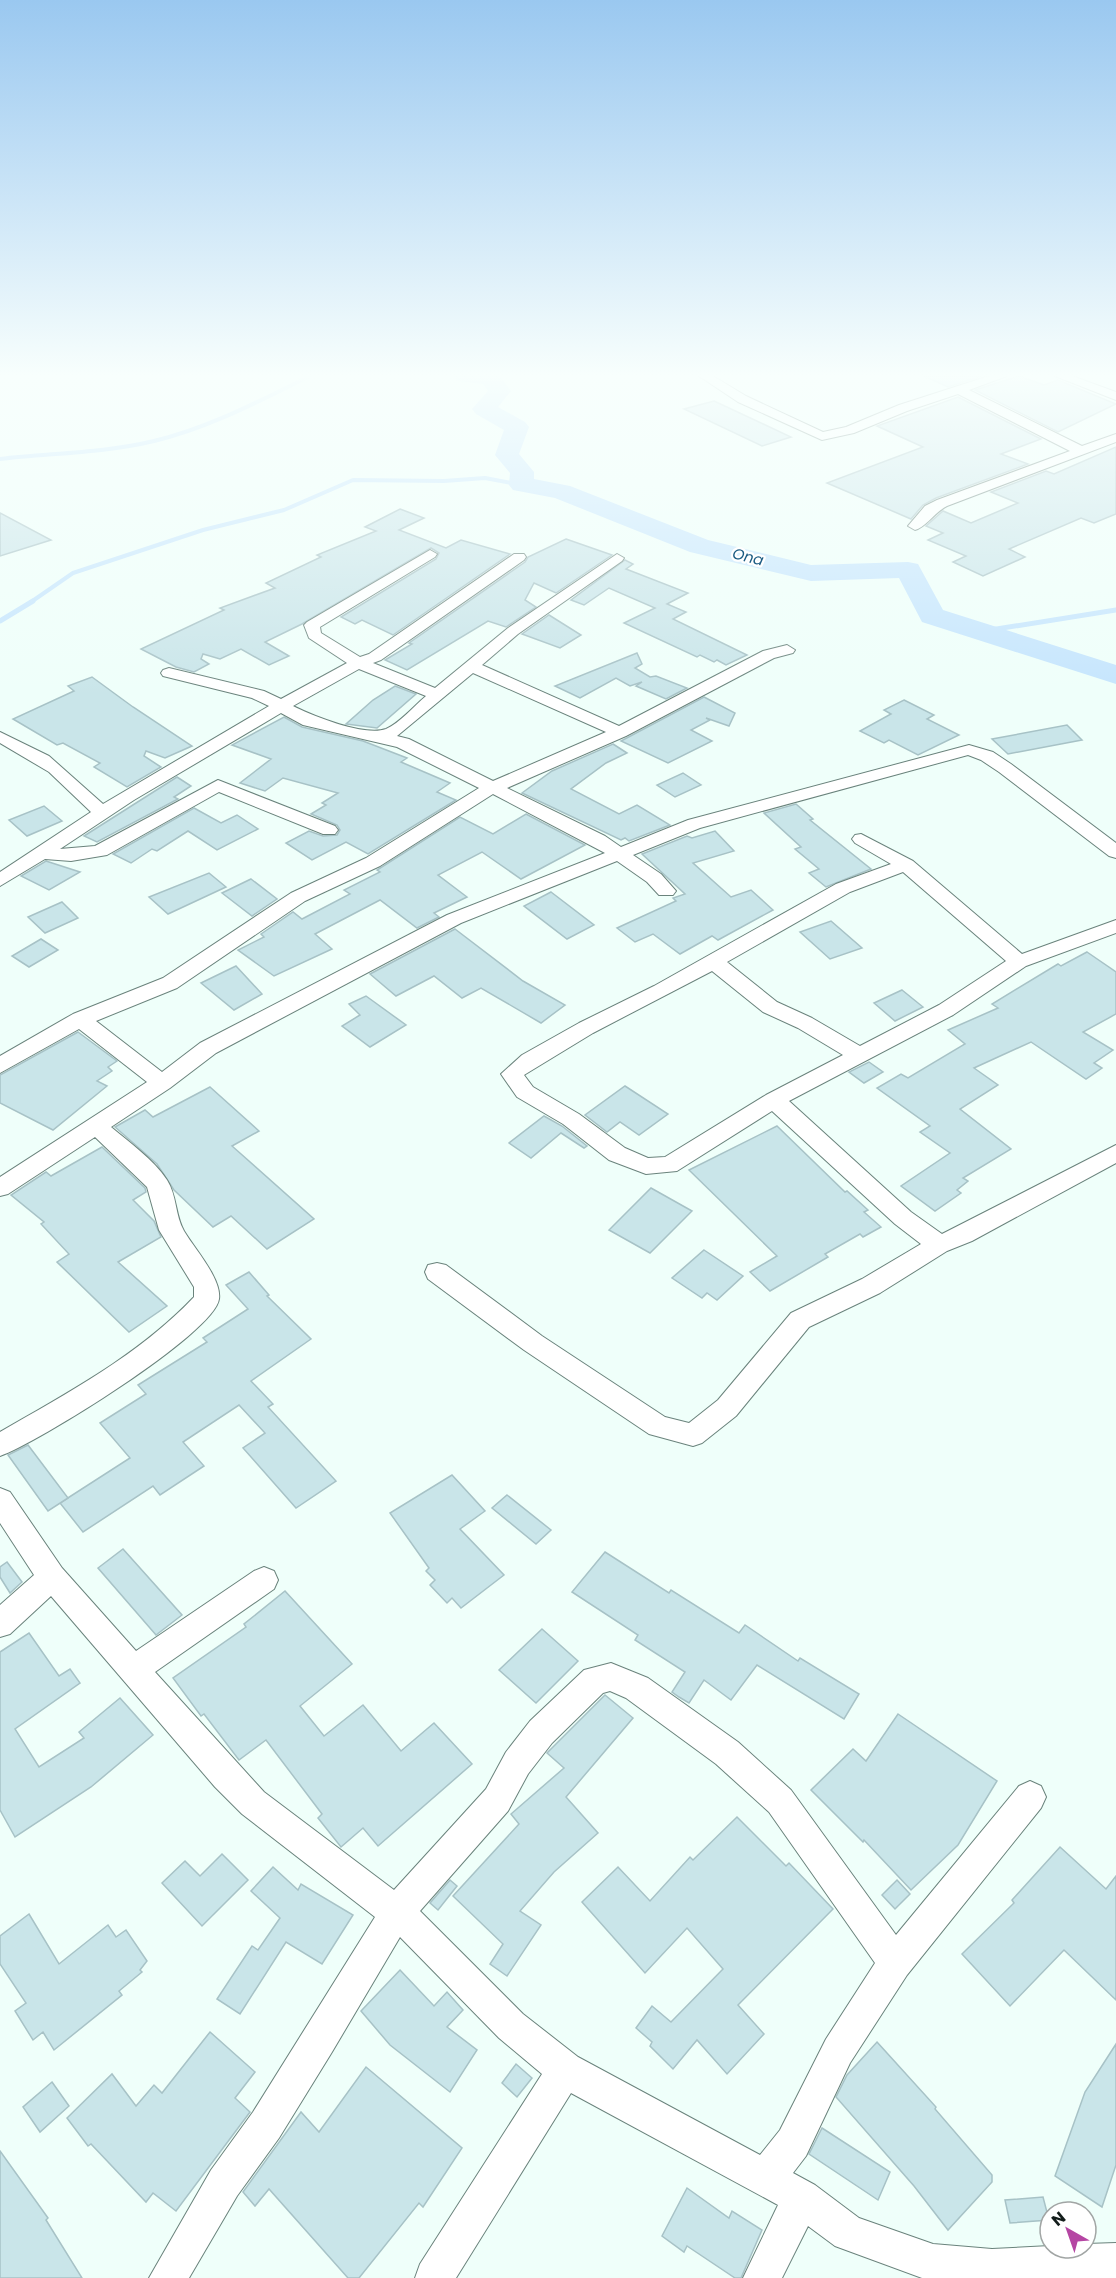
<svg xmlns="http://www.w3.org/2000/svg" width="1116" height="2278" font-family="Poppins,sans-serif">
	<rect width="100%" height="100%" fill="#effffa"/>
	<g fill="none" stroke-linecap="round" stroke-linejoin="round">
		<g stroke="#c5e5fd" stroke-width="4">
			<path d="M0,459C51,453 104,453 154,441C209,428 259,401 310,376"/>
			<polyline points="31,602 73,573 203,530 284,510 353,480 444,481 485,478 522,485"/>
		</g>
		<g stroke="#c5e5fd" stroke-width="5">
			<polyline points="0,621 33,601"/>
			<polyline points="984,631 1116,610"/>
		</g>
		<polygon fill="#c5e5fd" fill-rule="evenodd" points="454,376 500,376 511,391 498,407 525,422 529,427 519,454 534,472 534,479 570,486 708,540 811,565 908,562 918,564 943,610 1116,665 1116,684 922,622 899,578 811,581 690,552 555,498 513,490 509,485 510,473 495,455 504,430 476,414 472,409 488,391 483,384 457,381"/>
	</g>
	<g fill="#c9e5e9" stroke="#a7c2c6" stroke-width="1.5">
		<polygon points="924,376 982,376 948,387"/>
		<polygon points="1019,376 1044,385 1058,380 1116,404 1058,432 975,390"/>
		<polygon points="958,397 1041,439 1001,454 1028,464 936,498 923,505 911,519 827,483 923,447 877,426"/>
		<polygon points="714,401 791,437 762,446 684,409"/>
		<polygon points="1116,447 1116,514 1094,523 1081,518 1009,549 1025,557 983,576 953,562 966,556 928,540 943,533 926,526 943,511 971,523 1018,503 991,492 1046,471 1054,474"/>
		<polygon points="400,509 424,518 399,530 446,548 461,540 510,554 393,635 362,620 355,624 341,617 436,559 439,553 431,548 302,624 265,642 289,656 269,665 241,649 220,659 203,654 201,659 209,664 194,672 176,667 141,649 224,610 220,608 275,588 266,583 321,557 317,555 376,531 365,527"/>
		<polygon points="0,513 51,540 0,556"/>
		<polygon points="566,539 612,555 556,593 534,583 525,600 536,607 506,627 488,621 407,670 385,660 412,644 409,643 525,562 528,557"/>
		<polygon points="625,560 633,564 626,569 688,593 667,604 686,612 673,619 747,655 726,665 717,660 714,662 700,655 697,657 624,623 655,608 609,588 584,605 571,600"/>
		<polygon points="549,615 581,635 560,648 522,634"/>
		<polygon points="637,653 642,664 635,668 650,677 656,676 687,688 666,699 636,686 642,682 630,686 616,678 580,698 555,686"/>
		<polygon points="92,677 133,707 192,746 165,758 146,751 144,756 161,767 127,787 94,767 100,763 63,743 57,745 13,719 74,691 68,686"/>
		<polygon points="395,686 416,694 377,728 346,724 373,700"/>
		<polygon points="704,697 735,713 729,726 706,718 710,720 691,730 712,741 668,763 621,741"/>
		<polygon points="904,700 934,715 927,719 959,735 918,755 889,740 884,743 860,731 891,714 884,710"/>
		<polygon points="284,717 302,727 363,741 407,758 401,762 450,783 437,792 456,800 368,854 346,842 312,860 286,843 309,831 323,836 337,835 340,830 337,825 311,814 326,805 322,803 338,793 283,778 265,791 240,783 271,759 232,745"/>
		<polygon points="1067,725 1082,740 1008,754 992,739"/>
		<polygon points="613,744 627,753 606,763 571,789 619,814 637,805 670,825 629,841 625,838 621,840 522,793 552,771"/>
		<polygon points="683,773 701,785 675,797 657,785"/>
		<polygon points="177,777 191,786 174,797 178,799 97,842 84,836"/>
		<polygon points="796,804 813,819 810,820 871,869 826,887 809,873 819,869 795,849 801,847 764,813"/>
		<polygon points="44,806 62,821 27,836 9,820"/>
		<polygon points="194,808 221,823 237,815 258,829 217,850 188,831 157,851 152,849 131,863 113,854"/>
		<polygon points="526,814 585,845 521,879 482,852 438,875 467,897 434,913 439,917 417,928 380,900 315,934 332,949 274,976 238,950 264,937 261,934 293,912 302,919 350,894 344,890 380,872 377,870 460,817 493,834"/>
		<polygon points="715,831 734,851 693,863 731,897 751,890 773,910 718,940 712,936 680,954 653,934 635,942 617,928 676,901 673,898 685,894 642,854 687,836 692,838"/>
		<polygon points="46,861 49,862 80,872 49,890 21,876"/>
		<polygon points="209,873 226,887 168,914 149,897"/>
		<polygon points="251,879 277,899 252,916 222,893"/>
		<polygon points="551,892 594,925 567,939 524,906"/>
		<polygon points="62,902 78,918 45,933 28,917"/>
		<polygon points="831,921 862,948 830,959 800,932"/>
		<polygon points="455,929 523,981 565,1005 541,1023 481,988 462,998 434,976 396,996 370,974"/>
		<polygon points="41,939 58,950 29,967 12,956"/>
		<polygon points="1087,952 1116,972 1116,1014 1083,1032 1113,1050 1094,1063 1102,1068 1086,1079 1031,1042 974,1068 998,1085 960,1109 1011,1149 963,1178 968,1181 957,1190 961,1193 935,1211 901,1186 950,1153 920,1132 930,1126 877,1088 901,1074 908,1078 965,1044 948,1030 998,1008 992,1004 1058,964 1061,966"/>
		<polygon points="236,966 262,994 234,1010 201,983"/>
		<polygon points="902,990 923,1007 895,1021 874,1003"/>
		<polygon points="366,996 406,1025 370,1047 342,1026 360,1015 349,1004"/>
		<polygon points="78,1032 117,1061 108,1067 112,1071 97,1081 107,1086 53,1130 0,1103 0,1075"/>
		<polygon points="869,1062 883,1072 864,1083 849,1072"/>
		<polygon points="625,1086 668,1114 639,1135 620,1122 607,1132 585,1115"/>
		<polygon points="210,1087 259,1131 232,1146 314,1219 267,1249 231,1216 213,1227 174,1190 157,1164 115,1127 145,1110 153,1117"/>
		<polygon points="544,1116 562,1126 587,1146 584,1148 561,1133 531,1158 509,1143"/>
		<polygon points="777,1126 845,1192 847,1191 868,1210 864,1212 881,1227 863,1237 860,1234 825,1254 828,1257 770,1291 750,1272 777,1256 689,1170"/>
		<polygon points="102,1147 145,1188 146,1192 133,1200 154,1221 161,1237 118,1262 167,1306 129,1332 57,1262 69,1254 41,1224 44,1222 11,1195 46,1172 51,1176"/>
		<polygon points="651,1188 692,1211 650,1253 609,1230"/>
		<polygon points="704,1250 743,1276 717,1300 707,1293 702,1298 672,1278"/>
		<polygon points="249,1272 269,1295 267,1296 311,1339 251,1381 273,1404 268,1407 336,1481 296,1508 243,1448 265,1433 239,1405 183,1442 204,1466 160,1495 153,1486 83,1532 60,1503 130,1458 100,1423 146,1394 138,1385 207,1342 203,1338 248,1309 226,1285"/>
		<polygon points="28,1445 68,1498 48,1511 8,1455"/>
		<polygon points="452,1475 485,1511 460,1529 504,1575 461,1608 452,1598 447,1603 430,1585 435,1580 426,1571 429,1568 390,1513"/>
		<polygon points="507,1495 551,1530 536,1544 492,1508"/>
		<polygon points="123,1549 182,1615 156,1635 98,1568"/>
		<polygon points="605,1552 669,1593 671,1590 739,1633 745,1625 798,1661 800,1658 859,1694 844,1719 757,1665 731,1700 704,1680 689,1703 679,1697 672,1692 685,1672 635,1640 638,1635 572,1592"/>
		<polygon points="7,1562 22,1582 10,1593 0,1577 0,1567"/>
		<polygon points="285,1591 352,1664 300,1706 324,1736 363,1705 401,1751 434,1723 472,1764 378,1846 363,1828 341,1847 318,1818 322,1814 266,1740 239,1760 204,1714 201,1716 173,1678 246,1627 244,1624"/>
		<polygon points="542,1629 578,1661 536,1703 499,1670"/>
		<polygon points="29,1633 59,1676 70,1669 80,1683 15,1729 39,1767 84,1738 79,1732 120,1698 153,1735 91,1787 15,1837 0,1810 0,1652"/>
		<polygon points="605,1695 633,1718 566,1797 598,1833 554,1872 520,1911 541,1925 507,1976 490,1964 503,1944 453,1896 519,1824 511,1814 564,1768 547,1753"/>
		<polygon points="898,1714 997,1781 958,1845 911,1890 864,1840 863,1842 811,1790 853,1749 866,1761"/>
		<polygon points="737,1817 786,1866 789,1863 833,1909 738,2005 764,2034 727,2074 697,2040 673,2069 650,2046 652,2042 636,2028 652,2006 671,2022 723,1969 687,1928 645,1973 582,1902 618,1867 650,1901 690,1857 693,1860"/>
		<polygon points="1060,1847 1106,1889 1116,1876 1116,2000 1064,1950 1010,2006 962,1954 1014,1903 1012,1900"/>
		<polygon points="222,1854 248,1880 202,1926 162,1883 185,1861 200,1876"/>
		<polygon points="273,1867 298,1890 301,1884 353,1915 322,1964 286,1942 240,2014 217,1999 252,1946 258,1950 280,1918 251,1891"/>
		<polygon points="450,1880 457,1886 438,1910 430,1903"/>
		<polygon points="897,1880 910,1894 895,1909 882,1895"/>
		<polygon points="29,1914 59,1964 108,1925 116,1937 126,1930 147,1961 140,1970 142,1972 119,1991 122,1995 54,2050 43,2032 33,2040 15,2011 26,2003 0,1964 0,1936"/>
		<polygon points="400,1970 434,2006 447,1992 463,2010 447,2027 477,2050 450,2092 390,2045 361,2011"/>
		<polygon points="210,2032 255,2072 235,2098 250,2112 176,2211 153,2193 146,2202 91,2144 88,2146 67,2118 112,2074 136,2106 154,2085 162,2093"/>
		<polygon points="877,2042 936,2107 935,2109 992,2175 992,2182 948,2230 914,2186 836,2097 847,2075"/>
		<polygon points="1116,2044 1116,2165 1102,2207 1055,2176 1085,2092"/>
		<polygon points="516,2064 532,2078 517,2097 502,2083"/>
		<polygon points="366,2067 462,2148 423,2207 419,2203 359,2278 348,2278 269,2189 255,2206 243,2192 301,2112 319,2132"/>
		<polygon points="52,2082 69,2106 40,2132 23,2107"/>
		<polygon points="822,2128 890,2172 878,2200 809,2154"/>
		<polygon points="0,2151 48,2218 46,2220 82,2278 0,2278"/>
		<polygon points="687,2188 729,2218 732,2211 762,2230 741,2278 735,2278 687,2246 684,2252 662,2236"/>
		<polygon points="1043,2197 1049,2220 1010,2223 1005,2200"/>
	</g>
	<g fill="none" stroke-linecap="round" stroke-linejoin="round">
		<g stroke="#6a837c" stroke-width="2">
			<g id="street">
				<path d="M699,376H713L746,396L823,432L846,427L899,405L989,376H1007L969,390L1082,446L1116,434V442L947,506C935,512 925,528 915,530L908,526L925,506L937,500L1070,451L958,394L907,411L854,433L822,440L738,402Z"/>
				<polygon points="1055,376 1072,376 1116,392 1116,400"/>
				<path d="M430,550L437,554L435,557L320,627L321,633L360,657L369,654L514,554H524L526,557L524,560L381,660L373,663L435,688L508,628L617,554L624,558L622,561L518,634L482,665L619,726L763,651L787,645L795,650L793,653L774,658L626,736L507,788L605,836L621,847L688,820L969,745L993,752L1011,764L1116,843V858L1109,856L999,772L981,760L968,755L700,828L633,855L661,874L676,891L673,895H659L647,882L617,861L461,923L216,1053L170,1088L111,1127C130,1143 153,1159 167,1180C177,1195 175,1216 184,1231C194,1248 222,1279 219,1299C215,1333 36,1444 0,1456V1432C69,1392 139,1355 194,1297V1287L159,1230L147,1187L95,1137L8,1194L0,1196V1177L147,1082L79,1029L0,1073V1056L73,1014L163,978L291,893L366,858L479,788L397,747L303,725L281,713L134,800L60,849L95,846L218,780L335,826L338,830L335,834H323L219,792L107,855L71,861L45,859L0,886V872L91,812L49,772L0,743V732L49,756L103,804L269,706L252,698L163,676L161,673L163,670L169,668L264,691L281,699L347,663L309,638L304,625L307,622ZM359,669L426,696C414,706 400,723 386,729C365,737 313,716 293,706ZM473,673L606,732L493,781L409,739L397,736ZM493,794L605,853L447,915L200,1043L162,1072L96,1021L177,988L305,901L380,866Z"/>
				<path d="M861,834L913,861L1022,954L1116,920V933L1026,966L953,1015L789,1101L911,1212L942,1234L1116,1145V1163L972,1241L947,1251L880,1293L809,1327L736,1416L702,1443L693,1446L649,1434L524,1350L428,1279L425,1272L428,1265L437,1263L446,1265L542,1336L665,1417L689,1423L718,1400L791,1313L862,1279L921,1244L895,1224L772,1111L677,1171L646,1174L609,1160L563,1124L517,1097L501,1074L522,1055L579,1023L654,986L836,884L891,864L855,843L852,839L855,835ZM903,872L1006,961L939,1005L860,1046L812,1018L777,1002L727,962L850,892ZM712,971L763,1012L798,1028L843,1055L766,1095L665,1157L648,1158L625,1148L579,1114L533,1087L524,1075L593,1033Z"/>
				<path d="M0,1488L10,1492L62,1568L136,1651L254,1571L264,1567L274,1571L278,1580L274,1589L155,1672L264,1792L394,1890L486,1789L506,1752L530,1721L584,1670L611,1663L648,1678L738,1742L791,1790L896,1935L1019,1786L1030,1781L1041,1786L1046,1797L1041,1808L907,1975L850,2063L806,2156L793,2173L815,2185L859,2218L933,2244L992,2249L1050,2246L1086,2248V2244L1116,2243V2278H922L835,2246L808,2226L782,2278H743L778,2205L571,2093L456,2278H415L420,2264L542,2074L499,2038L400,1937L332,2052L279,2138L237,2196L189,2278H149L211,2170L253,2112L375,1917L242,1814L215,1787L51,1596L10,1634L0,1637V1605L34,1575L0,1523ZM610,1691L626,1698L716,1764L769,1812L875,1963L826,2039L780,2130L760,2155L578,2057L523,2014L420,1911L508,1811L528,1774L552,1743L603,1693Z"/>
			</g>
		</g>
		<use href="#street" fill="#fff" fill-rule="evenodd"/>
	</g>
	<linearGradient id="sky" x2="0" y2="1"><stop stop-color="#9ac8f0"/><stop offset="0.54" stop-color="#f8fffd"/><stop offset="1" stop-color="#f8fffd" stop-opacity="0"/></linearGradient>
	<rect width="1116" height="695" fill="url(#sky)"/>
	<g text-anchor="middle" stroke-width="4.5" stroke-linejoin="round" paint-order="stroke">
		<g font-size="15" font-style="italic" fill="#1b5b82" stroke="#fff">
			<text transform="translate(748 557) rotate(14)" y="5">Ona</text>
		</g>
	</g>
	<g transform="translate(1068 2230) rotate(320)"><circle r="28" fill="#ffffff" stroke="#a1a5a4" stroke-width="1.5"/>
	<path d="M0-4.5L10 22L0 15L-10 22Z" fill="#b546a3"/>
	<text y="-9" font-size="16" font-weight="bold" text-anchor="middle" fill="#131d1b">N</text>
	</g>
</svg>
